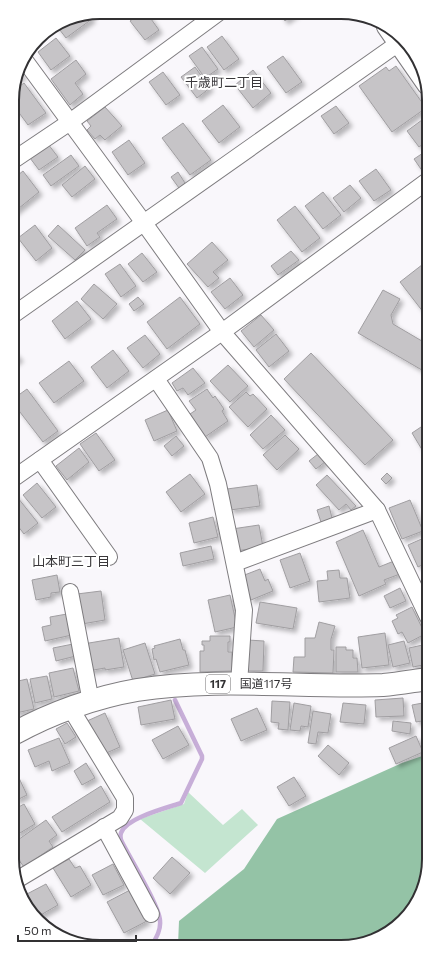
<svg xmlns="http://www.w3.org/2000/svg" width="441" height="959" font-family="Commissioner,'Noto Sans JP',sans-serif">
	<defs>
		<filter id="shadow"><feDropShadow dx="3.5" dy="3.5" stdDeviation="2" flood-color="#0004"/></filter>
	</defs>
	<rect width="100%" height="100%" fill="#f9f7fb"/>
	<polygon fill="#c4e5d0" points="188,792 223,825 242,809 258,825 205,873 140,819 184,804"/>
	<polygon fill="#94c3a6" points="428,754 429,865 411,913 364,944 178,945 179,921 244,869 277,819 402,763"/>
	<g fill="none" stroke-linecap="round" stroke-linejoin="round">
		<path stroke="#c7aed8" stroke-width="4.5" d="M152,945C156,938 161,930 160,921C160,907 130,858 122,842C121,840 120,836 121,833C126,818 166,808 181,803L202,759V756L175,700"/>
	</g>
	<g fill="#c6c4c7" stroke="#a09ea1" filter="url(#shadow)">
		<polygon points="142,12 146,12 159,30 145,40 130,21"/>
		<polygon points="280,13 296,13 285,21"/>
		<polygon points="89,14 92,19 66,38 56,25 66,19"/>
		<polygon points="222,36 239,59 224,70 207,47"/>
		<polygon points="56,38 70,56 51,70 38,52"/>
		<polygon points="202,47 218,69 205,78 189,56"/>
		<polygon points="283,56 302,82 286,93 267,67"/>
		<polygon points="76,60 86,74 75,83 83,94 70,105 51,79"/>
		<polygon points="396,66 426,108 392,132 359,86 386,67 389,71"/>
		<polygon points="195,67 210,88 197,98 181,77"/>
		<polygon points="19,70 23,75 16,81"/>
		<polygon points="253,70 271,93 253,108 235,85"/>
		<polygon points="163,72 180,95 166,105 149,82"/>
		<polygon points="24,83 46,113 28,125 17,110 12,113 13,91"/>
		<polygon points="223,105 240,127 219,143 202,121"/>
		<polygon points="336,106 349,123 334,134 321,116"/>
		<polygon points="105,107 122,126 105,140 100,135 95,139 87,130 91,126 87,121"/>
		<polygon points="426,117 426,142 419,147 407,131"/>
		<polygon points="183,123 211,160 190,175 162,138"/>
		<polygon points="129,140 145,163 128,175 112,152"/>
		<polygon points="48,144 58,157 39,170 30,158"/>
		<polygon points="426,151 426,170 423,172 414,159"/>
		<polygon points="71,155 79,166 51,186 43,175"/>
		<polygon points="85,166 95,179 72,197 62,185"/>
		<polygon points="376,169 391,190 374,201 359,181"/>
		<polygon points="23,171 39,192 13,213 13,179"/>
		<polygon points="178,172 185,183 179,188 171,177"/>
		<polygon points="350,185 361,198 344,212 333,198"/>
		<polygon points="323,192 341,215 323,229 305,206"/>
		<polygon points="107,205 117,219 97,233 100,237 87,246 75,228"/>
		<polygon points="295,206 320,238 302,252 277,220"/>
		<polygon points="35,225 52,248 36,261 18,238"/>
		<polygon points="58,225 85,250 75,260 48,236"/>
		<polygon points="212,242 228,260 213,272 219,278 208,287 187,264"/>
		<polygon points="291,251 299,260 278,275 271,266"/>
		<polygon points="142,253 157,272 143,282 128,264"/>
		<polygon points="427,261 427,317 400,282"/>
		<polygon points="120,264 136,286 121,297 105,274"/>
		<polygon points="230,278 243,295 225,309 211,292"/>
		<polygon points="94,284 117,304 103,319 81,299"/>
		<polygon points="383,290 400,299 391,315 393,324 427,344 427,373 358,333"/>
		<polygon points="138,297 144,304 134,311 129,304"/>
		<polygon points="180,297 200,324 167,349 147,322"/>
		<polygon points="77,301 91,319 65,339 52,321"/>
		<polygon points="261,315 274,330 254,347 241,331"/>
		<polygon points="276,334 289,351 269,367 256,350"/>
		<polygon points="145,335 160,354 143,368 127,348"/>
		<polygon points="113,350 129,371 107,388 91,367"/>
		<polygon points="13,351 20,358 13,363"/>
		<polygon points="311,353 393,440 365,465 284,379"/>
		<polygon points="69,361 84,381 54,403 39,383"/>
		<polygon points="228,365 248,386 230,402 210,381"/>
		<polygon points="193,368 205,383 188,395 183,388 177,391 172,383"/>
		<polygon points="27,389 58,431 43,442 13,403 13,399"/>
		<polygon points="207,389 213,398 215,396 224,409 222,411 228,421 205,437 190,414 196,410 189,401"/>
		<polygon points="246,392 250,396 253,394 267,409 248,427 229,407"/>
		<polygon points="168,410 177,431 154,441 145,420"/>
		<polygon points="271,415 285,430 263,449 250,435"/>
		<polygon points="427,423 427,458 412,433"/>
		<polygon points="96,433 115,460 99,471 80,444"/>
		<polygon points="285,435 299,449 277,470 263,455"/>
		<polygon points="176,436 184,446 172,456 164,446"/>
		<polygon points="79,448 89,462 67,480 56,466"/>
		<polygon points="318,454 325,462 316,469 309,461"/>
		<polygon points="387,473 392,478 386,484 381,479"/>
		<polygon points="190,474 205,494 181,512 166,492"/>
		<polygon points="327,475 356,506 351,510 346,504 339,510 316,485"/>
		<polygon points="37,483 56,507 42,518 23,495"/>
		<polygon points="257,485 260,506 230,510 227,489"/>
		<polygon points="14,493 38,523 24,534 14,521"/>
		<polygon points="410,500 423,531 402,539 389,508"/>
		<polygon points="329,506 333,522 322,525 317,510"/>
		<polygon points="213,517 218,537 194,543 189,523"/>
		<polygon points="259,525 263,547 236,551 232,529"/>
		<polygon points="363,530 379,567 394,561 400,574 384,580 386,584 359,596 336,542"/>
		<polygon points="426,537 428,539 428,562 418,567 408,545"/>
		<polygon points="211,546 214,559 183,566 180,553"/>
		<polygon points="300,553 310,581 290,588 280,560"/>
		<polygon points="260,569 265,581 268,579 273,591 251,600 242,576"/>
		<polygon points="339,570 340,578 347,578 350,598 319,602 317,581 328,580 327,571"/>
		<polygon points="57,575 60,592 51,593 51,597 36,600 32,580"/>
		<polygon points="400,588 406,601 390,608 384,596"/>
		<polygon points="101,591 105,620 82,624 77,594"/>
		<polygon points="230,595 237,627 215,632 208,600"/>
		<polygon points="260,602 297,608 293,629 256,623"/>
		<polygon points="412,607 425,634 408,643 402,632 398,634 392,621 398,618 396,615"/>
		<polygon points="67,614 72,635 45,641 42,627 51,625 50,617"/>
		<polygon points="319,622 335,626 331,639 331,650 334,650 333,673 293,672 294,657 305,657 305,638 315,638"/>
		<polygon points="385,633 389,665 362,668 358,637"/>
		<polygon points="210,636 230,636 230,642 228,642 228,652 232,652 232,671 200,672 200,651 204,651 204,645 202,645 202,641 210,641"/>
		<polygon points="119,638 124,667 105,670 105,668 88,671 83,644"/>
		<polygon points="180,639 183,650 185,650 189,665 160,672 156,659 154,660 152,649 155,648 154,646"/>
		<polygon points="248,640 264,641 263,671 248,671"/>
		<polygon points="404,641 410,663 393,667 388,645"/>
		<polygon points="145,643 155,674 133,681 123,650"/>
		<polygon points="73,644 76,656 56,661 53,648"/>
		<polygon points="427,644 428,664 413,667 409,648"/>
		<polygon points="336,647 346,647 346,650 353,650 353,658 357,658 358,672 336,672"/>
		<polygon points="73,668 79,691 54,697 49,673"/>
		<polygon points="47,676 52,699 35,703 30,679"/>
		<polygon points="27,679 34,709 16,713 14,708 14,682"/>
		<polygon points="403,698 404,716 376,717 375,700"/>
		<polygon points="171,700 175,719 141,725 138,707"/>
		<polygon points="272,701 290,702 288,730 278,729 279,723 271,722"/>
		<polygon points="428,702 428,720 416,722 412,705"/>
		<polygon points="294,703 311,706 308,727 301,726 300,731 290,730"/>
		<polygon points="343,703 366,705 364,724 340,722"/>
		<polygon points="257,708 267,730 241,741 231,719"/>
		<polygon points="313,711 331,714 328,733 318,732 316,744 308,743"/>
		<polygon points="105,713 120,747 102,755 87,721"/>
		<polygon points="393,721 411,723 410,734 392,731"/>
		<polygon points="67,723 76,737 65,744 56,729"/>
		<polygon points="178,726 189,745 163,759 152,740"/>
		<polygon points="416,736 423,752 396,764 389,748"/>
		<polygon points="59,738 70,763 52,771 49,761 35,767 28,750"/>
		<polygon points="328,745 349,763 339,775 318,756"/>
		<polygon points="86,763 95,778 82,785 74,771"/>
		<polygon points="294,777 306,796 289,806 277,787"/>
		<polygon points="19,778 27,795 15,801 15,780"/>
		<polygon points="101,786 110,802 62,832 52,817"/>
		<polygon points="24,804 35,824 15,836 15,809"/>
		<polygon points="46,820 57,835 49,841 53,847 24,867 15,855 15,842"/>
		<polygon points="172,857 190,873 170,894 153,878"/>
		<polygon points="69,859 75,868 80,866 91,885 71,897 53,868"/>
		<polygon points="113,864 124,885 103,895 92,875"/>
		<polygon points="46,884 58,905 39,916 27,894"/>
		<polygon points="130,890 147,921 124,933 107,902"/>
	</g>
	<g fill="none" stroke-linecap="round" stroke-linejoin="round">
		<g stroke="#7e7c7f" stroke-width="18">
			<g id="minor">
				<polyline points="385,27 426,86"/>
				<polyline points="23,58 144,223 222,332 377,510 428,617"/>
				<polyline points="12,161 70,122 218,13"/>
				<polyline points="13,315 403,40"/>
				<polyline points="156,379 210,458 218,484 244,610 239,684"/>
				<polyline points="40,460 109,557"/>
				<polyline points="14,478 222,332 426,182"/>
				<polyline points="235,563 377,510"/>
				<polyline points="70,592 91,702"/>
				<polyline points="104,827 151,914"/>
				<polyline points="15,881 120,818 125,810 125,798 71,709"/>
			</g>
		</g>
		<g stroke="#7e7c7f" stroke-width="24">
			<path id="highway" d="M15,733C51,713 96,697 137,690C218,677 301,688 383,685C398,684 413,681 428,679"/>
		</g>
		<use href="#minor" stroke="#fff" stroke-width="16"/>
		<use href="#highway" stroke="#fff" stroke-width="22"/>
	</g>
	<g text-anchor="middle" stroke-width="4" stroke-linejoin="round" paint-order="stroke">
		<rect fill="#fff" stroke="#706f70" stroke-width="1" x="206" y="675" width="24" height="18" rx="3"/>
		<g font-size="11" font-weight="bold" fill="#323133">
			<text x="218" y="688">117</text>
		</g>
		<g font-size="12" fill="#323133" stroke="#fff">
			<text x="266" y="688">国道117号</text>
		</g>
		<g font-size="13" fill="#3a383b" stroke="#fff">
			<text x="224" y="87">千歳町二丁目</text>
			<text x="71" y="566">山本町三丁目</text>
		</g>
	</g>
	<path d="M0 0H441V959H0ZM100 19H341A81 81 0 0 1 422 100V859A81 81 0 0 1 341 940H100A81 81 0 0 1 19 859V100A81 81 0 0 1 100 19Z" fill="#fff" fill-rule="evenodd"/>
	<path fill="none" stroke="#323133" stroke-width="2" d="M100 19H341A81 81 0 0 1 422 100V859A81 81 0 0 1 341 940H100A81 81 0 0 1 19 859V100A81 81 0 0 1 100 19Z"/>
	<path d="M18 935v6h118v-6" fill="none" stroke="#323133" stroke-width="2"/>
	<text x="24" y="935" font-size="12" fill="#323133" stroke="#ffffff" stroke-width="3" paint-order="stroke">50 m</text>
</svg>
